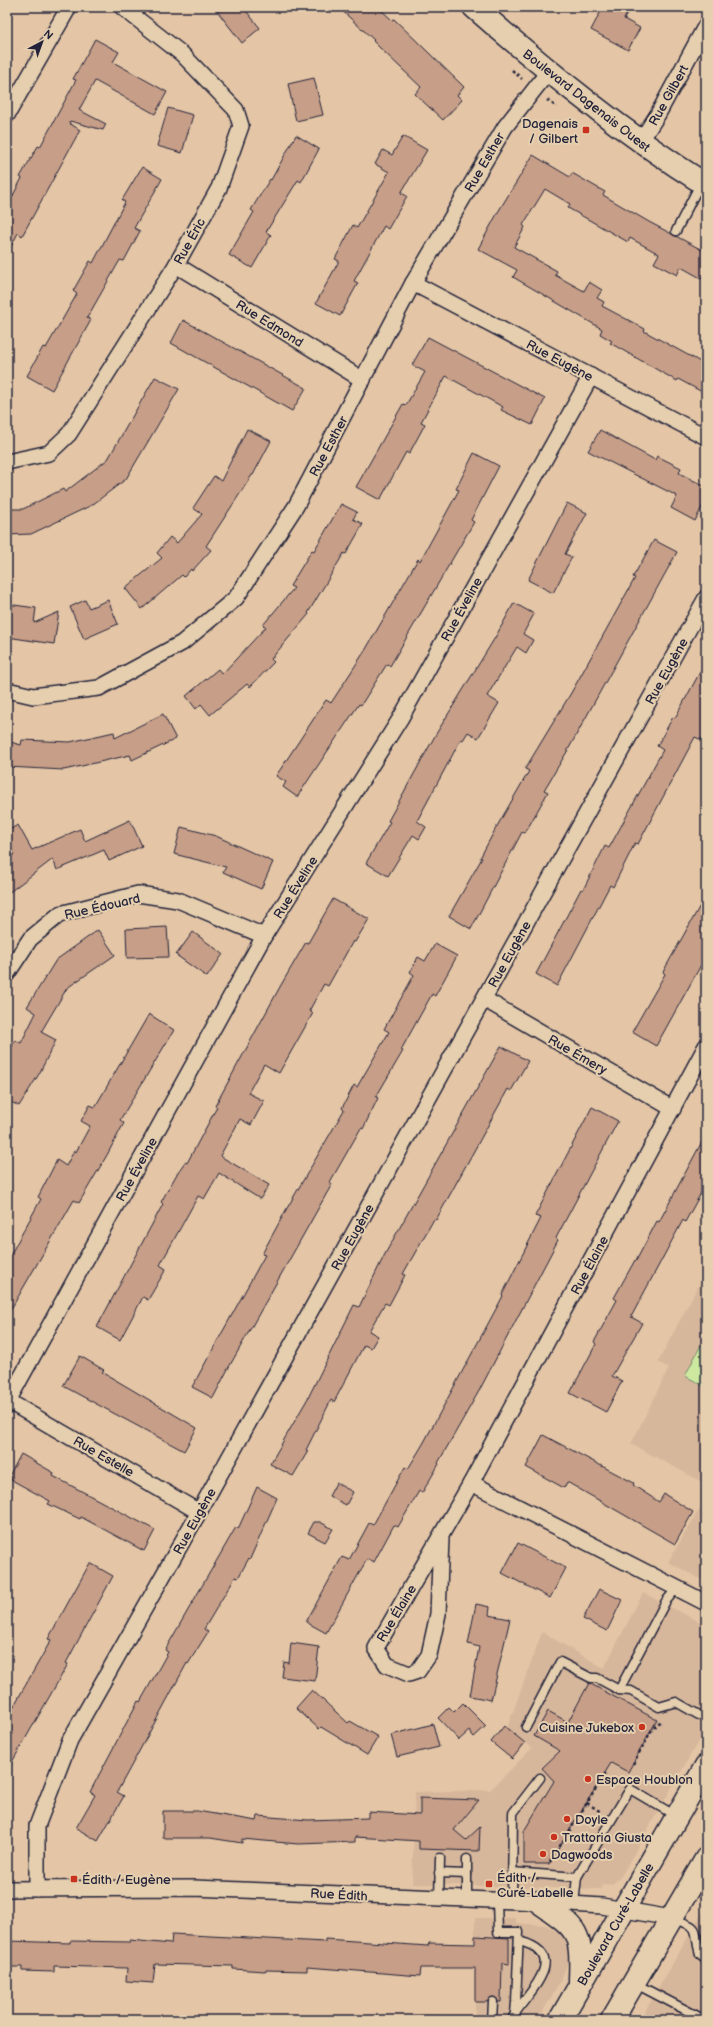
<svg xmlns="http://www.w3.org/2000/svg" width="713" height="2027" font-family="'Balsamiq Sans',sans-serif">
	<rect width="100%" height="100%" fill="#e4c6a6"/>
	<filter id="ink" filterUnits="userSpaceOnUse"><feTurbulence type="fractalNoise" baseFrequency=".025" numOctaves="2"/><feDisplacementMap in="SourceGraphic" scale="8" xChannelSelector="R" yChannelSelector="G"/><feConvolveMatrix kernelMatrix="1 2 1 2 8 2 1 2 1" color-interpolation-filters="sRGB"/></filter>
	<g filter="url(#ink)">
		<g fill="#d7b79b">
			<polygon points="706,1271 706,1484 631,1444 669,1368 658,1362"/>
			<polygon points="706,1498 706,1582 668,1562"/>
			<polygon points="643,1593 706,1625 706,1728 620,1878 612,1884 602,1885 601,1889 412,1884 415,1792 490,1790 532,1748 507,1728 542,1632 604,1668"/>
			<polygon points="706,1906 706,2020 640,2020"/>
			<polygon points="475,1918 516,1918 516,1923 545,1925 563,1933 572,1952 561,1980 538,2020 419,2020 419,2014 475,2016"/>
		</g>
		<polygon fill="#cde9a0" stroke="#78866e" points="706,1335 706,1387 685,1376"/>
		<g fill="#c79e87" stroke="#22223b">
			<polygon points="214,7 243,7 260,28 242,43"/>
			<polygon points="338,7 378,7 392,20 394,19 464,87 457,95 462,100 443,120 415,94 421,87 380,48 373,41 374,40"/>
			<polygon points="603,7 631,7 624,19 640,28 628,50 591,30"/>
			<polygon points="95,39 119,52 113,62 167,92 155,114 95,81 79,110 106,124 103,130 70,121 69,123 80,130 22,236 18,233 7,254 7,207 22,178 20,177 38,146 40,147 76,80 73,79"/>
			<polygon points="314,78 323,115 296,121 288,84"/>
			<polygon points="168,108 193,115 182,153 157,146"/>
			<polygon points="296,135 319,149 301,182 298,180 266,232 271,235 252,268 229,255 254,212 251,210 270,179 271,180"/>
			<polygon points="403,136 427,150 401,193 407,196 388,229 384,226 354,281 358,283 340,316 316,303 339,261 335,259 353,225 357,228 389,172 375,164 383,150 392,155"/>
			<polygon points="533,155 570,177 572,173 605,192 603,195 649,222 706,252 706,281 681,267 677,275 654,263 659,254 630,238 628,242 568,208 570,204 545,189 523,225 525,227 514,247 557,271 555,275 584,291 589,282 602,290 597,298 604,302 602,306 645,329 644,331 706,365 706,394 678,379 677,381 610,343 612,341 600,334 602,329 513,277 517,270 478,249 498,212"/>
			<polygon points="142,167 162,179 134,228 140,231 124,261 120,260 87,318 91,320 52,390 27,376 43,347 46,348 77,294 73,291 90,261 93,263 125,202 122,200"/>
			<polygon points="183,320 306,388 292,411 171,343"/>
			<polygon points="428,337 545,399 532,425 501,410 503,407 446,376 421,422 425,424 409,454 406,452 380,500 356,487 403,404 406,405 425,372 412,365"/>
			<polygon points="155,377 179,389 126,479 92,505 31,534 7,535 7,509 23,509 63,489 65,492 108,459"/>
			<polygon points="247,429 271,441 253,475 252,475 206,546 211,550 192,571 191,569 184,577 182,575 142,609 125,588 162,558 157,553 170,537 177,543 202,514 193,508 214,476 221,481"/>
			<polygon points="600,430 655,460 657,456 681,468 679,473 706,487 706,499 695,521 671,508 677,496 588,451"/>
			<polygon points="474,453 499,466 471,520 474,522 390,666 387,664 361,705 359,704 297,797 283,787 286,782 276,776 326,700 331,703 366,649 418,559 420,561 459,490 456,489"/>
			<polygon points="567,503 587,513 565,554 572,557 553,593 528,580"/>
			<polygon points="341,504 357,512 353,519 363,524 346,554 344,553 308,613 309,614 271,659 274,662 250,687 247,684 210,715 201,704 196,709 186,696 218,669 222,674 266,627 263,625 294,588 290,586 312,550 314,551"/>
			<polygon points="654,540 677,552 568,750 544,790 548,792 525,833 522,832 471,929 449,916 482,858 480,858 496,828 529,771 525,769 571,693 635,578 633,577"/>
			<polygon points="85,600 89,608 108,600 118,624 84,639 70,607"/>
			<polygon points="514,603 534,614 523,634 533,640 526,653 517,647 487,696 499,703 478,738 468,732 463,740 461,739 417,821 426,827 419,839 413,835 388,876 366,863 390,822 388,821 436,734 496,636"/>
			<polygon points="7,604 36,608 34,623 59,612 54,644 7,637"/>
			<polygon points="706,661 706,731 701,740 695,737 638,844 635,843 613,887 610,885 557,986 536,974 581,889 583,890 605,846 609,848 663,750 657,746 673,717 675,718"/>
			<polygon points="163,714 176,739 132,760 130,755 64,770 7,767 7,741 21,745 22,740 70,742 114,732 115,738"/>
			<polygon points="130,820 142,846 109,861 104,850 57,870 53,859 7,894 7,860 14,854 7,842 7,831 18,825 32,850 80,829 85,841"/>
			<polygon points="181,827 216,836 273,862 261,889 223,872 226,867 174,854"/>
			<polygon points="706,895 706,956 656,1046 632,1032 665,974 663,972"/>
			<polygon points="333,899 369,919 355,942 353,941 328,986 324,984 309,1011 313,1013 279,1073 264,1064 248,1093 264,1101 251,1125 240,1119 220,1156 269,1185 260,1199 219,1173 204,1199 198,1196 160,1265 166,1269 148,1300 143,1297 120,1340 97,1327 163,1204 161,1202 178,1172 185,1162 187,1163 217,1107 215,1106 281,985 306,942 308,943"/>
			<polygon points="167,927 169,957 127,958 126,929"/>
			<polygon points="98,930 115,955 67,988 41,1032 56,1040 39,1074 19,1106 7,1100 7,1057 15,1040 21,1043 36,1013 27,1007 56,960"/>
			<polygon points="193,932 223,954 207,977 176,955"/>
			<polygon points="435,944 457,956 435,996 432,994 401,1050 403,1051 376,1097 378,1098 363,1129 361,1128 330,1182 332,1184 229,1367 213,1398 192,1387 265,1255 262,1254 286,1210 344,1110 342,1108 354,1085 357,1087 389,1032 384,1029 414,975 410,972 418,957 425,961"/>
			<polygon points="149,1014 174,1030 120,1120 124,1123 107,1155 79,1203 74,1200 7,1316 7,1261 41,1199 38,1197 57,1160 66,1166 74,1151 76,1152 90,1126 81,1121 90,1105 95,1107"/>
			<polygon points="501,1046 528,1061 511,1091 508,1089 436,1220 434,1219 403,1274 405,1275 389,1305 385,1303 369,1331 378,1336 371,1348 364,1345 334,1402 331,1400 306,1450 308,1451 293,1476 270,1464 308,1398 354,1305 359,1307 385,1254"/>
			<polygon points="592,1107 618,1121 556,1238 558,1240 479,1391 438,1463 439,1464 422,1493 419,1491 398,1527 394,1525 374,1562 367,1559 326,1633 306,1622 342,1557 349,1560 369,1523 373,1525 405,1467 408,1469 423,1444 503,1296 502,1295 541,1218 535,1216"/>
			<polygon points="706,1134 706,1184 685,1222 683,1220 631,1317 642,1323 612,1376 622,1381 606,1412 570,1393 596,1344 594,1342 617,1300 614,1298 635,1260 636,1261 657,1221 659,1222"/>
			<polygon points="80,1356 104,1370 102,1372 197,1428 184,1451 63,1386"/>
			<polygon points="543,1435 634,1483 633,1485 659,1502 664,1494 693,1512 675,1544 567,1482 564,1488 526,1467"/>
			<polygon points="21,1454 54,1473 53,1476 155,1530 144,1551 81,1517 80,1519 48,1504 50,1501 8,1478"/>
			<polygon points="336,1483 353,1492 346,1505 329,1496"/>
			<polygon points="257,1487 277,1498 250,1559 249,1558 238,1578 235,1577 204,1629 208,1632 188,1664 187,1663 117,1792 124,1796 98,1841 76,1828 95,1795 90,1792 138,1701 140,1702 168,1652 165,1650 236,1527 238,1529"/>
			<polygon points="314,1522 320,1522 333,1529 325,1542 308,1533"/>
			<polygon points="518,1543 566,1568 550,1598 502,1573"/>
			<polygon points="90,1563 113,1576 66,1663 68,1664 7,1771 7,1718 51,1640 48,1639"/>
			<polygon points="599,1589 622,1600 607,1631 583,1619"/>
			<polygon points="476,1604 490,1607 489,1615 510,1619 491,1700 470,1696 479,1647 468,1644"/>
			<polygon points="291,1643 319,1647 315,1681 282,1677 284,1662 289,1663"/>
			<polygon points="589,1683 657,1720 628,1772 611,1763 549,1864 524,1864 524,1831 554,1781 542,1768 560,1751 534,1736 548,1711 568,1722"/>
			<polygon points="312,1690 348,1723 350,1721 378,1737 367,1755 321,1727 319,1729 296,1708"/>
			<polygon points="463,1703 486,1726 474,1737 469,1731 459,1740 438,1718 449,1707 454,1712"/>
			<polygon points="433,1724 439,1747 397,1757 391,1735"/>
			<polygon points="504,1726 525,1743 512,1759 491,1742"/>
			<polygon points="420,1798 479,1800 454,1830 466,1840 480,1827 479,1851 419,1849 419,1841 355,1837 355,1842 298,1844 242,1839 242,1843 210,1838 163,1838 163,1811 197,1811 257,1821 258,1816 308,1820 368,1818 368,1812 420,1815"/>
			<polygon points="172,1934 325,1942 325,1939 428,1946 429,1943 475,1944 475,1936 509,1938 509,1964 502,1963 501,2002 498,2002 496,1998 493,1997 489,1999 487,2002 475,2002 475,1968 421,1968 420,1976 307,1967 307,1971 265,1970 265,1971 233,1969 233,1966 155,1964 153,1983 126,1981 127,1968 54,1966 54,1972 22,1971 22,1967 7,1967 7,1941 70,1943 70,1941 130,1942 130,1940 171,1944"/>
		</g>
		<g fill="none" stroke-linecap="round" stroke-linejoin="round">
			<g stroke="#22223b" stroke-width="11">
				<g id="service">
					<polyline points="676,231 701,182"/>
					<polyline points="619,1690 666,1601 677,1588"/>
					<polyline points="526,1727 560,1662 591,1678 597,1678 619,1690 631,1691 659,1707 676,1702 706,1719"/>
					<polyline points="467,1859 467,1900"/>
					<polyline points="512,1872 577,1877"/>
					<polyline points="439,1873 467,1874"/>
					<polyline points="439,1899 440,1858"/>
					<polyline points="497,1901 498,1932 519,1932 516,2002 515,2013 512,2020"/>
					<polyline points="512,1901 513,1813 540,1778"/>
					<polyline points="574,1904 577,1877 630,1789 676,1816"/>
					<path d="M673,1919C704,1928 692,1929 700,1954L706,1959"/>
					<polyline points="634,1983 705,2020"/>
					<path d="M516,2012C534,1986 569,1954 519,1941"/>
					<polyline points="492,2020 493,2002"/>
				</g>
			</g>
			<g stroke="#22223b" stroke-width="18">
				<g id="minor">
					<polyline points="7,115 69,7"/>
					<polyline points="640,142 658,114 706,25"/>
					<polyline points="176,265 363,380"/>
					<polyline points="413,283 706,437"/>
					<polyline points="7,462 49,453 69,434 176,265 219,188 241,126 236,110 182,54 122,7"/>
					<polyline points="7,690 33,696 99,688 182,643 236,598 296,506 413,283 505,127 548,72"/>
					<polyline points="7,974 30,939 60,914 138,894 178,900 264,936"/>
					<polyline points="484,999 673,1109"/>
					<polyline points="8,1401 199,1512"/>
					<polyline points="7,1403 264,936 400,719 591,376"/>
					<polyline points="471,1483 706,1603"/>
					<polyline points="441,1538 438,1614 429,1655 418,1671 409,1674 387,1665 376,1648 471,1483 706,1046"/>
					<polyline points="7,1889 194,1888 539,1902 602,1906 671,1918"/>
					<polyline points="37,1889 37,1826 70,1740 199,1512 706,598"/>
				</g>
			</g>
			<g stroke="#22223b" stroke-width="25">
				<path id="secondary" d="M474,7C548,72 623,133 706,185"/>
			</g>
			<g stroke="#22223b" stroke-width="25">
				<g id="primary">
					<path d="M539,1902C578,1929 582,1931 580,1980"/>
					<polyline points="560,2020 706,1766"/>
					<polyline points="612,2020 706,1859"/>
				</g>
			</g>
			<g stroke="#22223b" stroke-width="2.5" stroke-dasharray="3 3" stroke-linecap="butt">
				<polyline points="512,70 522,79"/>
				<polyline points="547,100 557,107"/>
				<polyline points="704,1473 706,1474"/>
				<polyline points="633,1764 651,1731 662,1720"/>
				<polyline points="587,1803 601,1812"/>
				<polyline points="550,1862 607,1771"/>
			</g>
			<use href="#service" stroke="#e5cfae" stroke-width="8"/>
			<use href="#minor" stroke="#e5cfae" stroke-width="15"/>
			<use href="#secondary" stroke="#e5cfae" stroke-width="22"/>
			<use href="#primary" stroke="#e5cfae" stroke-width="22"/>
		</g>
	</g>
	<g fill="#c8321e" stroke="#e5cfae" stroke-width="1.5">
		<rect x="582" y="126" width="8" height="8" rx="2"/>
		<circle cx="642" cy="1727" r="4"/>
		<circle cx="588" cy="1779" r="4"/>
		<circle cx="567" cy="1819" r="4"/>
		<circle cx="554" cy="1837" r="4"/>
		<circle cx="543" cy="1854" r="4"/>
		<rect x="70" y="1875" width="8" height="8" rx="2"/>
		<rect x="485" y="1880" width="8" height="8" rx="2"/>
	</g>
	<g text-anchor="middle" stroke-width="4" stroke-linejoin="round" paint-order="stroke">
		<g font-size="13" fill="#22223b" stroke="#e5cfae">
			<text transform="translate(668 95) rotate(-61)" y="5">Rue Gilbert</text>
			<text transform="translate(587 100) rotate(38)" y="5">Boulevard Dagenais Ouest</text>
			<text transform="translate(484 162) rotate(-60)" y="5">Rue Esther</text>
			<text transform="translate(189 241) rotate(-61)" y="5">Rue Éric</text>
			<text transform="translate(270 323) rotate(32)" y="5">Rue Edmond</text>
			<text transform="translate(560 360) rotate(28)" y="5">Rue Eugène</text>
			<text transform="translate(328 446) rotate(-62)" y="5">Rue Esther</text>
			<text transform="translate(461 609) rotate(-61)" y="5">Rue Éveline</text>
			<text transform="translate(666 671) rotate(-61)" y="5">Rue Eugène</text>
			<text transform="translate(295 887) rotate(-58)" y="5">Rue Éveline</text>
			<text transform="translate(102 906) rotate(-13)" y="5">Rue Édouard</text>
			<text transform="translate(509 954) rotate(-61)" y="5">Rue Eugène</text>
			<text transform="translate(578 1054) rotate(30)" y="5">Rue Émery</text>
			<text transform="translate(136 1169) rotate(-61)" y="5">Rue Éveline</text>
			<text transform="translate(352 1237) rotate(-61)" y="5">Rue Eugène</text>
			<text transform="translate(589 1265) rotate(-62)" y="5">Rue Élaine</text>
			<text transform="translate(104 1456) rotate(30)" y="5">Rue Estelle</text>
			<text transform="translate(194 1521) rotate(-61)" y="5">Rue Eugène</text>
			<text transform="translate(396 1613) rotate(-59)" y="5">Rue Élaine</text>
			<text transform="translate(339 1894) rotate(3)" y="5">Rue Édith</text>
			<text transform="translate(615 1924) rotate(-60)" y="5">Boulevard Curé-Labelle</text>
		</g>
		<g font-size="13" fill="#22223b" stroke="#e5cfae" text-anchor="start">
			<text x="578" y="128" text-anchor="end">Dagenais<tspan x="578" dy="15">/ Gilbert</tspan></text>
			<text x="634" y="1732" text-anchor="end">Cuisine Jukebox</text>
			<text x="596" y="1784">Espace Houblon</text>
			<text x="575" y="1824">Doyle</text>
			<text x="562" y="1842">Trattoria Giusta</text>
			<text x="551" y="1859">Dagwoods</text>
			<text x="497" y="1882">Édith /<tspan x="497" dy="15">Curé-Labelle</tspan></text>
			<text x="82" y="1884">Édith / Eugène</text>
		</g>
	</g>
	<rect width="713" height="2027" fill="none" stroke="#e5cfae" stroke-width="24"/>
	<rect x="12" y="12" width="689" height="2003" fill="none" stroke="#22223b" stroke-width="1.5" filter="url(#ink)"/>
	<g transform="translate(42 42) rotate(41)" stroke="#e5cfae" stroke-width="3" paint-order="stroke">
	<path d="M0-3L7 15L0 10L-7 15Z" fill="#22223b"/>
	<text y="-6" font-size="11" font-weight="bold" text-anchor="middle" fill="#22223b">N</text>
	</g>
</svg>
